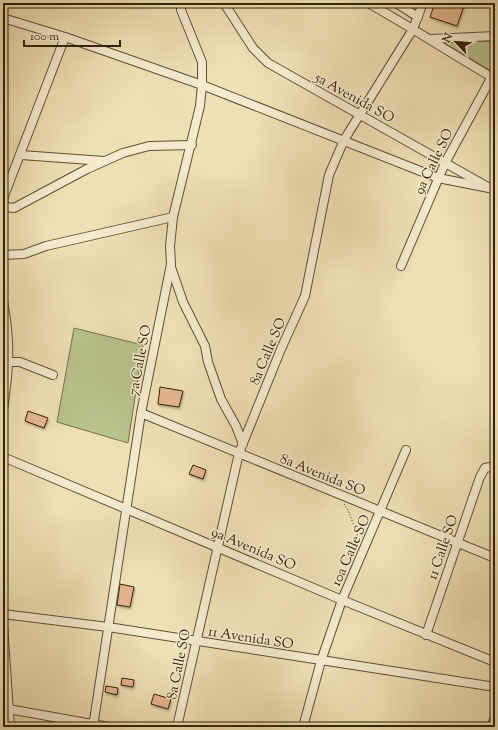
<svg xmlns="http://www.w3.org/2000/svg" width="498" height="730" font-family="'Sorts Mill Goudy',serif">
	<defs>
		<filter id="shadow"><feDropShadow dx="1" dy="2" stdDeviation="1" flood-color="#0004"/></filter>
	</defs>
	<rect width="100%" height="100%" fill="#eee0b5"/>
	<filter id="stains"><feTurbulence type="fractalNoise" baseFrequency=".005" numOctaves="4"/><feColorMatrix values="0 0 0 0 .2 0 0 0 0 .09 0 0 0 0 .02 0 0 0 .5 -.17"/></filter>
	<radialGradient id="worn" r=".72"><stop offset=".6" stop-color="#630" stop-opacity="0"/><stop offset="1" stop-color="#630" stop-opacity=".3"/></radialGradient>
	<g fill="#b8c28d" stroke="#75704a">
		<polygon points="495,41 495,62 491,71 442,42"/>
		<polygon points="74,328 143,345 128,443 57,422"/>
	</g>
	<g fill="#e5b58f" stroke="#321f06" filter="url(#shadow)">
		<polygon points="435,3 465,3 457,26 430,17"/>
		<polygon points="160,387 183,391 179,407 158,404"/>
		<polygon points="28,411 48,418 44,428 25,421"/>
		<polygon points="193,465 206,470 203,479 189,474"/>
		<polygon points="120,584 134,587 130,607 117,605"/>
		<polygon points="122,678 134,680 133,687 121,685"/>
		<polygon points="106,686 118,688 117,695 105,692"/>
		<polygon points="154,694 171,699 168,709 151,704"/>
	</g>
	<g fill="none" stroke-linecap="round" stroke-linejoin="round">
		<g stroke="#614f32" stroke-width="10">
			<g id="street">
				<polyline points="224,3 253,48 268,63 495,191"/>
				<path d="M368,3C411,27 452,54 495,79"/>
				<polyline points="396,3 418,17"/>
				<polyline points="3,18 65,37 202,85 438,178 489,188"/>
				<polyline points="65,37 4,196 3,201 6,207 14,208 87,169 123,153 149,146 192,145"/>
				<polyline points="431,39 495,36"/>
				<polyline points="21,155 104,161"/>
				<polyline points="3,255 24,254 46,246 173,217"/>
				<polyline points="401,266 445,163 495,71"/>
				<polyline points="171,267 183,302 205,346 208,362 221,399 236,426 243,444"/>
				<path d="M3,301C11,344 9,368 3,410"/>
				<polyline points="9,362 20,362 53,375"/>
				<polyline points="141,413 495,558"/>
				<polyline points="3,457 342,600 495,662"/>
				<polyline points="3,614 108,627 495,687"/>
				<polyline points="3,624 10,727"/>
				<polyline points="426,635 480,477 485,468 495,466"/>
				<polyline points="3,708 109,727"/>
				<polyline points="93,727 141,413 171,264 170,246 173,217 200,106 202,85 202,62 181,10 181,3"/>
				<polyline points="177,727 239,453 281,349 305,296 329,175 344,140 413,29 423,3"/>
				<polyline points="303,727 321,661 342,600 406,450"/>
				<polyline points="491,727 495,717"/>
			</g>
		</g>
		<polyline stroke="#321f06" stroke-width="1" stroke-dasharray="1 2" stroke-linecap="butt" points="344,504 348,510 359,539"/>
		<use href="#street" stroke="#f4ebcf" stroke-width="8"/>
	</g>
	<g text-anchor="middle" stroke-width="3" stroke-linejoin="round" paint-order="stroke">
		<g font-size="14" fill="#321f06" stroke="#f4ebcf">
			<text transform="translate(355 97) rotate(29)" y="5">5a Avenida SO</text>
			<text transform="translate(433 161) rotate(-64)" y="5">9a Calle SO</text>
			<text transform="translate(267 351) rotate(-67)" y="5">8a Calle SO</text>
			<text transform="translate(139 360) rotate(-79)" y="5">7a Calle SO</text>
			<text transform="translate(323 474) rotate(22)" y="5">8a Avenida SO</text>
			<text transform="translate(442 547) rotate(-71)" y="5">11 Calle SO</text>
			<text transform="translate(254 548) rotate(23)" y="5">9a Avenida SO</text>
			<text transform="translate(350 550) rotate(-66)" y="5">10a Calle SO</text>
			<text transform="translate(251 637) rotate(9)" y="5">11 Avenida SO</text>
			<text transform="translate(178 664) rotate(-78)" y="5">8a Calle SO</text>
		</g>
	</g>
	<rect width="498" height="730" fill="none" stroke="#eee0b5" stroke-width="16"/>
	<rect x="4" y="4" width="490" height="722" fill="none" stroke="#321f06" stroke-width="2"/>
	<rect x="8" y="8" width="482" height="714" fill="none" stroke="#321f06"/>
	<g transform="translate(456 42) rotate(296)" stroke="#f4ebcf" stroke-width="3" paint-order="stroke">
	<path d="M0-3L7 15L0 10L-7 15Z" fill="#321f06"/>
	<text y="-6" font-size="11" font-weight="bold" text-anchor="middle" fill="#321f06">N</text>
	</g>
	<path d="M24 40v6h96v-6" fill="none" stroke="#321f06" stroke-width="2"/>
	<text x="30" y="40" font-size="12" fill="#321f06" stroke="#f4ebcf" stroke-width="3" paint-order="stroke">100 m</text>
	<rect width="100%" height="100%" filter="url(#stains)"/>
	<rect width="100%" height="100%" fill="url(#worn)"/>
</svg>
